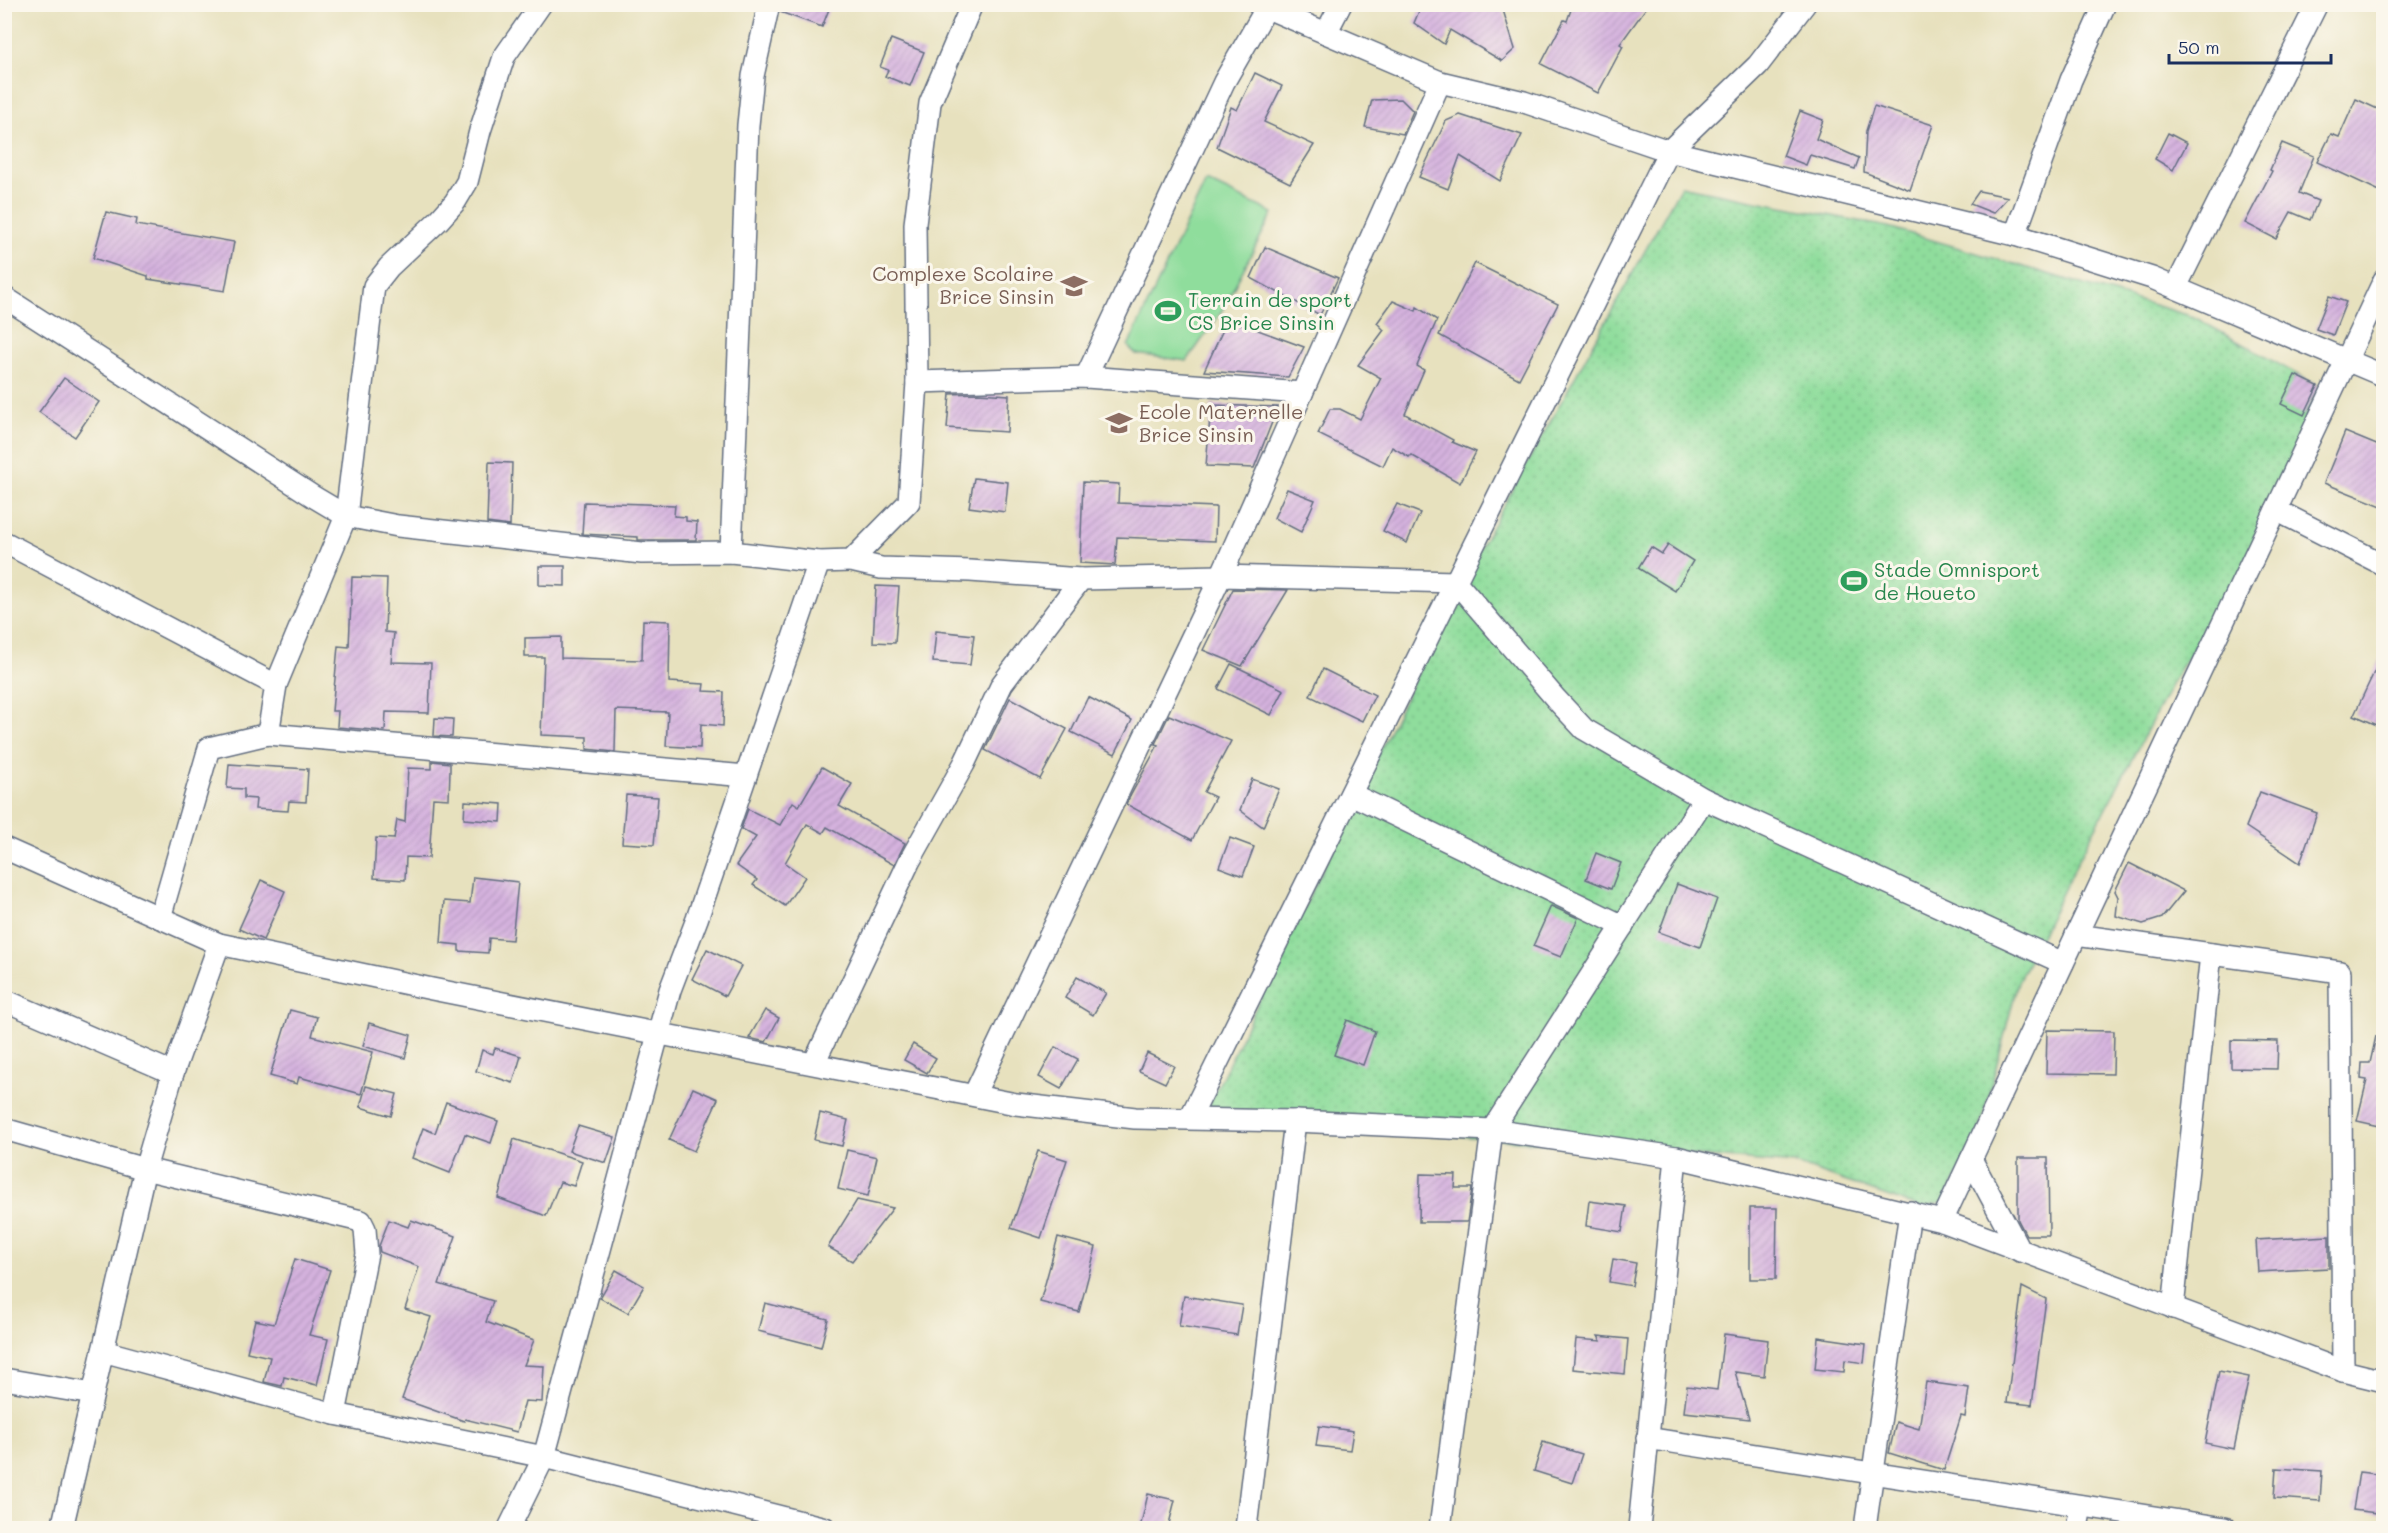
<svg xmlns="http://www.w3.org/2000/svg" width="2388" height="1533" font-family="Mali,sans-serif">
	<defs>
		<pattern id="grass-dots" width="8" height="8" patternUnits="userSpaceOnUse" patternTransform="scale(1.5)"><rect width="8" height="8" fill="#8fdd9c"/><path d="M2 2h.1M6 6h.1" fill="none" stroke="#7bbe89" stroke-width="1.8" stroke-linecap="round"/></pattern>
		<pattern id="building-hatch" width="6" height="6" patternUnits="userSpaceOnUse" patternTransform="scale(1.5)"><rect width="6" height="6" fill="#d5b2de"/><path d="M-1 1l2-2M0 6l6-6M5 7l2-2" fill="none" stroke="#b699c1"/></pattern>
	</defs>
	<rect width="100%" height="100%" fill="#fbf7ec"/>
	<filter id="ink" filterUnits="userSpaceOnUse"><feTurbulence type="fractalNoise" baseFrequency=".0167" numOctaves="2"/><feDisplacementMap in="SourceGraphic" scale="12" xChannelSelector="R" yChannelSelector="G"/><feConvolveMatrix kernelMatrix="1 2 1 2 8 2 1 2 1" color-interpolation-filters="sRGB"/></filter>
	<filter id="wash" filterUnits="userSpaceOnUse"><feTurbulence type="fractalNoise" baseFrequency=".008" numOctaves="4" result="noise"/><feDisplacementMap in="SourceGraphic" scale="24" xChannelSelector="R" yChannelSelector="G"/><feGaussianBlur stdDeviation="1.35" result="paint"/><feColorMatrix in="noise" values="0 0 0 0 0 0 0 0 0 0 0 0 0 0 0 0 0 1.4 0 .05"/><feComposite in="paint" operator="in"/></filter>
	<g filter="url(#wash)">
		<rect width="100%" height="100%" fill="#e7e1be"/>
		<polygon fill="url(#grass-dots)" stroke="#55867d" stroke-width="1.5" points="1681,186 1888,227 2194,317 2318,386 2274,504 2260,554 2180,668 2076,865 2018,982 1979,1133 1944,1202 1921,1208 1796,1164 1204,1115 1463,579"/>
		<polygon fill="#8fdd9c" stroke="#55867d" stroke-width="1.5" points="1206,181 1273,213 1220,314 1187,361 1136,354 1128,346"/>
		<g id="blocks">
			<g fill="url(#building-hatch)">
				<polygon points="781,4 831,4 822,27 780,12"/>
				<polygon points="1422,4 1491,4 1503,10 1515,49 1502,61 1450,30 1444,44 1414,23"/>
				<polygon points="1573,4 1649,4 1620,44 1623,46 1598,93 1541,64 1564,20 1567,21"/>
				<polygon points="891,39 924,52 910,86 885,76 888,70 880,67"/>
				<polygon points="1255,73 1282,86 1264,122 1314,145 1290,183 1217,147 1231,107 1237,110"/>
				<polygon points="1401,99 1413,111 1403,134 1365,127 1372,100"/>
				<polygon points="2356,99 2384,112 2384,193 2317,162 2331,134 2339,137"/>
				<polygon points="1874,106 1933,125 1910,190 1864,172 1866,131"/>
				<polygon points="1800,111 1823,120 1816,139 1859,158 1855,169 1810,155 1806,165 1783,156"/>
				<polygon points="1460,115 1522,135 1500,181 1460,156 1448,189 1419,177 1446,121"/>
				<polygon points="2168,133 2187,143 2173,170 2155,159"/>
				<polygon points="2282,143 2314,156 2299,193 2318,201 2310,220 2291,212 2276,239 2245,223 2272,171 2270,170"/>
				<polygon points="1979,191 2008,197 1993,213 1970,204"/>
				<polygon points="106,212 137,219 136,225 234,242 225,291 148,279 148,276 93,258"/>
				<polygon points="1265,247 1338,278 1320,315 1251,278"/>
				<polygon points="1475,263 1558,304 1519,379 1439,335"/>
				<polygon points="2329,296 2346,302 2333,335 2316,329"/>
				<polygon points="1393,301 1416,311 1417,307 1437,320 1417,366 1424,370 1405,414 1453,440 1452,442 1476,452 1460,483 1411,455 1409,457 1392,447 1383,466 1318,434 1330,409 1340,409 1360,419 1381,378 1358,365 1384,330 1377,323"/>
				<polygon points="1228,319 1304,347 1288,377 1204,371"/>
				<polygon points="2295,375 2318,386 2304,415 2281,404"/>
				<polygon points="64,378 99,402 75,437 39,412"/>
				<polygon points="978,393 1009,395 1007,432 947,428 950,394"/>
				<polygon points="1211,405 1278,407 1254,468 1206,466"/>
				<polygon points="2345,432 2384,448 2384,507 2324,483"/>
				<polygon points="489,462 512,463 510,526 487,523"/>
				<polygon points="974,478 1008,482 1005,512 969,507"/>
				<polygon points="1083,482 1119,484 1118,503 1216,507 1215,541 1117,537 1115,565 1080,563"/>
				<polygon points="1287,489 1315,500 1301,532 1274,518"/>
				<polygon points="584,502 675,505 674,516 686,517 686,521 697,522 696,540 638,540 638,537 582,534"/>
				<polygon points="1397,504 1420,513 1407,543 1383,531"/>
				<polygon points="1668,545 1693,561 1675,591 1638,568 1651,547 1662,554"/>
				<polygon points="539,566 565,566 565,586 539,585"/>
				<polygon points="352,577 387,578 385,632 394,633 391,662 431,663 429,713 386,712 385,731 337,727 338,711 332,711 338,646 349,647"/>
				<polygon points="876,586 899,587 895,643 873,642"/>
				<polygon points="1233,589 1288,590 1242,666 1203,650"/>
				<polygon points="643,620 670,621 669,682 704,684 703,691 724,692 723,726 701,724 700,748 666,746 668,712 616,710 615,752 587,749 587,737 541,735 544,657 525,657 525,638 561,637 561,658 642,660"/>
				<polygon points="936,631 974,635 970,665 933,662"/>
				<polygon points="2384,651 2384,728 2354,715"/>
				<polygon points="1231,664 1284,690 1271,715 1218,689"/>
				<polygon points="1323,669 1375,695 1362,721 1310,696"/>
				<polygon points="1088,697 1132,720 1115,754 1071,732"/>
				<polygon points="1010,698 1067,729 1040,779 985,750"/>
				<polygon points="1169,715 1231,741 1204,792 1215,797 1192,840 1126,804 1158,745 1155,744"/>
				<polygon points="435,718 453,719 452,737 434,736"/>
				<polygon points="432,761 450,763 450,770 449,799 433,798 429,858 406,857 405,880 374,878 376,838 394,839 397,820 405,822 408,768 432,769"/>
				<polygon points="229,764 308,769 306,802 289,801 288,811 255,809 256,799 244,798 244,789 227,788"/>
				<polygon points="822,767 852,784 839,806 905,843 894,865 827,827 823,833 807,824 785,863 805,877 785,906 753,885 757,880 736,865 756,837 741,829 748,809 780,825 793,802 799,806"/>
				<polygon points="1252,779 1279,789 1263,827 1240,810"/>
				<polygon points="2260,792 2317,813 2300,863 2246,827"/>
				<polygon points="626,795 658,797 654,845 622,843"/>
				<polygon points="465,801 502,804 501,822 464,819"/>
				<polygon points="1230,838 1254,847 1243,876 1219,867"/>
				<polygon points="1596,853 1621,863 1611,889 1586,879"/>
				<polygon points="2129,863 2184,891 2162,918 2143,924 2116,916 2118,897 2115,891"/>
				<polygon points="473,877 518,882 512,940 489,938 488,953 459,951 459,945 441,943 444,901 470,903"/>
				<polygon points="261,880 285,891 263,940 239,929"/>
				<polygon points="1677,884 1717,899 1700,947 1659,932"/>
				<polygon points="1551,906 1578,918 1561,957 1533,946"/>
				<polygon points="707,949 741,966 725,996 692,979"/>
				<polygon points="1077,977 1106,993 1093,1015 1065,998"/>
				<polygon points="290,1010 317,1017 312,1036 373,1052 361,1094 299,1077 297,1084 270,1076"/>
				<polygon points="765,1010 779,1018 766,1042 749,1038"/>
				<polygon points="1347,1020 1375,1031 1363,1065 1334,1055"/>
				<polygon points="369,1023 411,1035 405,1058 363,1046"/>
				<polygon points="2047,1030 2114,1031 2113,1074 2046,1073"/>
				<polygon points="2376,1036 2384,1037 2384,1127 2357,1121 2367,1080 2361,1079 2362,1063 2370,1063"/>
				<polygon points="2231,1040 2278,1041 2277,1069 2231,1068"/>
				<polygon points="913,1044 936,1058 927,1073 904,1060"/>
				<polygon points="1055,1047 1078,1059 1061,1089 1039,1077"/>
				<polygon points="495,1048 521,1056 513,1083 476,1071 482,1050 493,1054"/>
				<polygon points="1147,1053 1174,1066 1165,1083 1139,1071"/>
				<polygon points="366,1086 397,1094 391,1116 360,1107"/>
				<polygon points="693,1088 718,1099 694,1151 669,1140"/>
				<polygon points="446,1102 498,1121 491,1143 465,1134 450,1173 412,1158 423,1128 435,1133"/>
				<polygon points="820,1113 848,1120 842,1146 814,1140"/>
				<polygon points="578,1126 615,1137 606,1163 569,1151"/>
				<polygon points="514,1139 582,1161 574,1186 560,1182 546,1216 498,1198"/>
				<polygon points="847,1150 877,1157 868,1196 838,1189"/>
				<polygon points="1038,1151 1067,1160 1041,1238 1011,1228"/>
				<polygon points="2018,1158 2048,1158 2049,1235 2026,1235 2018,1220"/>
				<polygon points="1420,1174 1456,1175 1455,1188 1472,1188 1467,1222 1419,1222"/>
				<polygon points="857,1200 893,1208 852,1261 828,1247"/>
				<polygon points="1589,1201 1626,1206 1622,1232 1586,1226"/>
				<polygon points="1750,1208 1777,1208 1776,1279 1750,1279"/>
				<polygon points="389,1220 408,1227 411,1220 456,1236 439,1284 493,1301 486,1322 534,1340 524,1365 544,1366 542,1402 525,1401 517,1432 465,1419 464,1421 402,1399 431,1317 405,1309 419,1267 380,1252 379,1246"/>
				<polygon points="2329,1236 2329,1268 2258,1272 2256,1240"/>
				<polygon points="1058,1237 1096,1247 1079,1312 1040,1302"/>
				<polygon points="295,1259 330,1270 309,1335 328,1339 317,1385 284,1377 282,1386 264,1382 270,1357 247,1352 255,1320 274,1324"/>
				<polygon points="1613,1259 1636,1263 1632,1286 1609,1282"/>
				<polygon points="616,1270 644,1286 628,1313 600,1298"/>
				<polygon points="2022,1287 2046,1299 2032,1405 2007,1402"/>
				<polygon points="1184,1296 1242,1305 1237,1335 1179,1326"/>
				<polygon points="765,1303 828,1319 821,1347 758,1331"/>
				<polygon points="1724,1334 1768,1340 1764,1376 1735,1372 1749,1419 1684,1412 1687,1386 1717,1390"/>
				<polygon points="1598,1336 1628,1339 1625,1374 1573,1369 1576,1339 1601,1341"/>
				<polygon points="1818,1337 1866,1344 1864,1363 1845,1360 1844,1372 1815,1369"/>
				<polygon points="2219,1371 2249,1377 2234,1449 2205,1443"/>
				<polygon points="1926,1382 1969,1388 1965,1417 1961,1416 1944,1470 1889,1453 1896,1422 1919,1429"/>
				<polygon points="1319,1426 1353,1431 1350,1450 1316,1446"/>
				<polygon points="1543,1442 1582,1454 1572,1483 1534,1471"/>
				<polygon points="2276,1468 2322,1471 2320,1501 2274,1498"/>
				<polygon points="2359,1472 2384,1475 2384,1514 2353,1510"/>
				<polygon points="1148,1494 1175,1500 1168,1528 1140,1528"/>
			</g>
		</g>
	</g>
	<g filter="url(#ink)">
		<use href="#blocks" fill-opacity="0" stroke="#626d80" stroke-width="1.5"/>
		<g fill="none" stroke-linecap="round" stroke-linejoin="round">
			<g stroke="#626d80" stroke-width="24">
				<g id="street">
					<polyline points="1258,4 1440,82 1524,102 1669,151 2015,235 2152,278 2384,376"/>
					<polyline points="1326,33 1341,4"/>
					<polyline points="2015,235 2071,80 2105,4"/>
					<polyline points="2176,287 2317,4"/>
					<polyline points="4,297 314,497 346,516 398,526 642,553 731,552 819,562 851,561 909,502 917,382 915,224 930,103 972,4"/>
					<polyline points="1086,377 1224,82 1267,7"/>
					<polyline points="917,382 1086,377 1302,393"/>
					<polyline points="2276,510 2384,565"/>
					<polyline points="4,542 276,685"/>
					<polyline points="731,552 748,125 753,76 769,4"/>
					<polyline points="851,561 881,568 970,571 1081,579 1221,576 1456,582 1556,699 1584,729 1704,799 2063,963"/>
					<polyline points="268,734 746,776"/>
					<polyline points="1351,794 1623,926"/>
					<polyline points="4,848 219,944 432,989 1016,1104 1135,1118 1295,1121 1492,1130 1676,1157 1942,1221 2343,1371 2384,1381"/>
					<polyline points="160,918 209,748 268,734 276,685 346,516 374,286 389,267 439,220 455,202 467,182 480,131 504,57 541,4"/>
					<polyline points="2076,935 2340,972 2343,1371"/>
					<polyline points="4,1000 173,1073"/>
					<polyline points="814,1063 909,862 964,764 1002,684 1081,579"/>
					<polyline points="974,1095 1221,576 1440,82"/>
					<polyline points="1190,1118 1669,151 1758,65 1805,4"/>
					<polyline points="4,1129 145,1169 361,1221 365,1229 367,1254 335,1414"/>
					<polyline points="1971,1159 2020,1251"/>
					<polyline points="1942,1221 2384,280"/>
					<polyline points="2173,1308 2211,954"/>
					<polyline points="103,1351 335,1414 544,1457 825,1528"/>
					<polyline points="4,1379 93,1394"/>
					<polyline points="1647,1438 2225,1528"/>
					<polyline points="62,1528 145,1169 173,1073 219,944"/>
					<polyline points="509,1528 544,1457 670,990 697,919 819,562"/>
					<polyline points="1246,1528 1295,1121"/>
					<polyline points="1440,1528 1492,1130 1704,799"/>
					<polyline points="1639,1528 1676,1157"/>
					<polyline points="1865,1528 1910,1212"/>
					<polyline points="2077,1528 2081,1506"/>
				</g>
			</g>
			<use href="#street" stroke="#fff" stroke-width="21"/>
		</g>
	</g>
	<defs>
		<g id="school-bare" transform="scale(2.07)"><path d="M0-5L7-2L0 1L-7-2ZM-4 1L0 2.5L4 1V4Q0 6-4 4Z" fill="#8d6e63" stroke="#fbf7ec" stroke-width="2.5" paint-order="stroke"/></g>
		<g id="stadium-bare" transform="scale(2.07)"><path d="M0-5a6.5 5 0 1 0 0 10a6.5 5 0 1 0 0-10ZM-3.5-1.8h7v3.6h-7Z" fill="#2e9e5b" stroke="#fbf7ec" stroke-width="2.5" paint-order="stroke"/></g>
	</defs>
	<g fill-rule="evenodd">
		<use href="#school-bare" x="1074" y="286"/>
		<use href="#stadium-bare" x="1168" y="311"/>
		<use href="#school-bare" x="1119" y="423"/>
		<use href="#stadium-bare" x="1854" y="581"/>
	</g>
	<g text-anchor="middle" stroke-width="6" stroke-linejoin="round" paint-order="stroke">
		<g font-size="20" fill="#785e54" stroke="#fbf7ec" text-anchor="end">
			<text x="1054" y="281">Complexe Scolaire<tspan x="1054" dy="23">Brice Sinsin</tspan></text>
			<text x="1139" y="419" text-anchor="start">Ecole Maternelle<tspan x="1139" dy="23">Brice Sinsin</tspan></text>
		</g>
		<g font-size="20" fill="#27864d" stroke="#fbf7ec" text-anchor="start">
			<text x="1188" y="307">Terrain de sport<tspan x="1188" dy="23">CS Brice Sinsin</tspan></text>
			<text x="1874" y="577">Stade Omnisport<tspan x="1874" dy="23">de Houeto</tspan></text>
		</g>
	</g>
	<rect width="2388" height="1533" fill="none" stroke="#fbf7ec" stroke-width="24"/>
	<path d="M2169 54v9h162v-9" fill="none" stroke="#1b2f5e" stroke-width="3"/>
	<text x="2178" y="54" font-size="18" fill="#1b2f5e" stroke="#fbf7ec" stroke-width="4.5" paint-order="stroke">50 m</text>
</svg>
